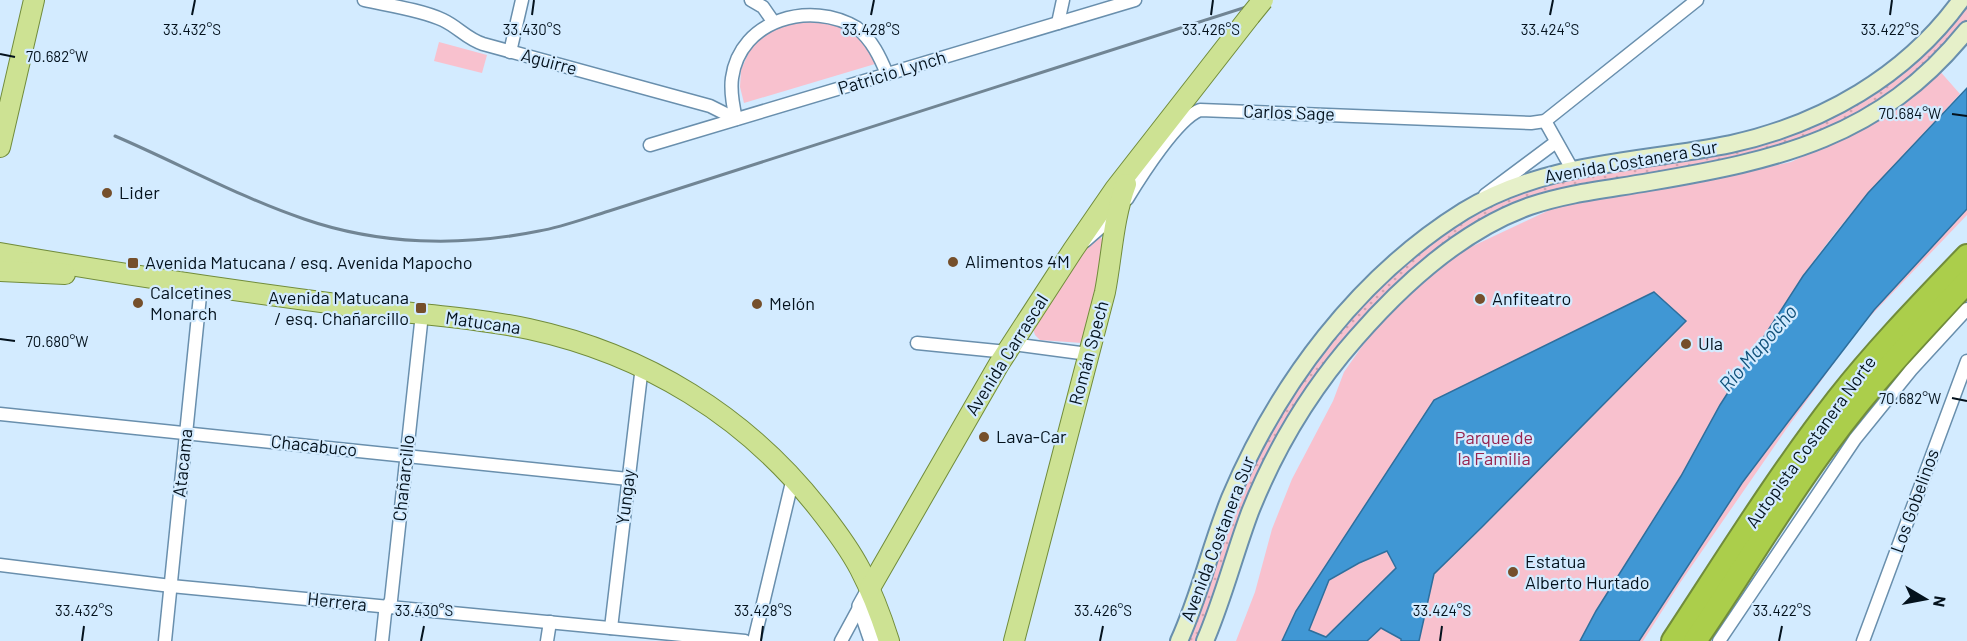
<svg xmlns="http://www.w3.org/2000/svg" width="1967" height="641" font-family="Barlow,sans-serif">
	<defs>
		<pattern id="grass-dots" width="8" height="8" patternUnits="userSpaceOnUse" patternTransform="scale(1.5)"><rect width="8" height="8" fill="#f8c1ce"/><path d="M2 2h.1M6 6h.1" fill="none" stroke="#d3a5b0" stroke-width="1.8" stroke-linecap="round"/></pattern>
	</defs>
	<rect width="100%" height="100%" fill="#d3ebff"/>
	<polygon fill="url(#grass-dots)" points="1967,0 1967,23 1960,33 1881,103 1849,121 1775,150 1707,164 1594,182 1528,198 1503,207 1455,236 1406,275 1354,327 1313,379 1275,440 1196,641 1182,641 1227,516 1289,390 1386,276 1504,192 1813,123"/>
	<g fill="#f8c1ce">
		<polygon points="830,18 862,38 875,61 875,64 744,103 740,87 741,70 752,45 777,23"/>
		<polygon points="439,42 487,55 482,73 434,61"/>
		<path d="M1938,69L1960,94C1902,158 1839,219 1792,293L1967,96V215L1860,327L1787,428L1680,583L1643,641H1236L1255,592L1272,529L1292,479L1333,401L1344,372L1379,322L1458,253L1560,205L1585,197L1714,179L1791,162L1851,133Z"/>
		<polygon points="1097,237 1101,237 1106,251 1082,343 1040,340 1035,335 1033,329 1043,305 1051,303 1069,274 1068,267"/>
	</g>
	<g fill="#4097d4" stroke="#2e6f9d" stroke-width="1.5" fill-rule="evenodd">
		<polygon points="1967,88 1967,209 1874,310 1788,422 1742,483 1639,641 1580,641 1596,611 1681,476 1720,405 1803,276 1868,193"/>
		<path d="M1654,292L1686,321L1482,527L1434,574L1419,641H1401V639L1381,628L1367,641H1282L1296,611L1434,400ZM1387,551L1396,568L1326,637L1309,630L1329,580L1359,563Z"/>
	</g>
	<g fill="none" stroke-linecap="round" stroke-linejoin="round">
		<g stroke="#698fad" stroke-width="15">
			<g id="minor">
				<path d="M364,0C387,5 422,10 443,20C458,27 467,39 483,44L710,106L736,119"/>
				<polyline points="751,0 763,7 772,20"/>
				<polyline points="1058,23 1063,0"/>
				<polyline points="510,52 522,0"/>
				<path d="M736,119C733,106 730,92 732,78C740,19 811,0 857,28C872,40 880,57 887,74"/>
				<polyline points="1545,121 1572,169"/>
				<polyline points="650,145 1135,0"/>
				<polyline points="1485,195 1556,142"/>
				<path d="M1127,199C1141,176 1177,119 1200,110L1531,123L1545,121L1697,0"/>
				<polyline points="1085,241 1117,213"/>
				<polyline points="917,343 1007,352"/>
				<polyline points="1012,344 1088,354"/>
				<polyline points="0,414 628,479"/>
				<polyline points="0,565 171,586 745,641"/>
				<polyline points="611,628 642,366"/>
				<polyline points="165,641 201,286"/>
				<polyline points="382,641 385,613 391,600 422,314"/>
				<polyline points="547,641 550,622"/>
				<polyline points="754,641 793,478"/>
				<polyline points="841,641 860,606"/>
				<polyline points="1719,641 1855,439 1911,370 1967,309"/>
				<polyline points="1863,641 1967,361"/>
			</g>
		</g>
		<g stroke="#698fad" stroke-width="18">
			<polyline id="tertiary" points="870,588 860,606 872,641"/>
		</g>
		<g stroke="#698fad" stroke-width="20">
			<g id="secondary">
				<path d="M1179,641C1200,595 1211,545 1230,498C1278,384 1358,277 1464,211C1547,161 1639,163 1731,144C1822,124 1906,76 1961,0"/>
				<path d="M1205,641C1223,599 1234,555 1250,512C1275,449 1311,389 1356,338C1403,284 1462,230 1530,206C1568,193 1609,189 1649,182C1778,160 1880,138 1967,30"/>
			</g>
		</g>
		<g stroke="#718c3b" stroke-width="22">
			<g id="primary">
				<polyline points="0,147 34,0"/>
				<path d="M0,253C114,273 229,290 344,305C406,314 468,316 529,329C645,354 746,416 819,509C834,528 849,548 860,569C872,592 881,616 889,641"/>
				<polyline points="0,271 65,274"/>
				<polyline points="870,588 999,364 1073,250 1115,189 1250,16"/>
				<path d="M1014,641L1105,292C1112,256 1113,218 1126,184"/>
			</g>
		</g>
		<g stroke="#718c3b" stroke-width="26">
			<g id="motorway">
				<path d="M1673,641C1727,559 1778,476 1838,399C1878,348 1923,302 1967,256"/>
				<path d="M1695,641C1740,576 1780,507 1827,444C1869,386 1918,334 1967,282"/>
			</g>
		</g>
		<use href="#minor" stroke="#fff" stroke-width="12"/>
		<use href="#tertiary" stroke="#fff" stroke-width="15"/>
		<use href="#secondary" stroke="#e6f0c9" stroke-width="16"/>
		<use href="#primary" stroke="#cde293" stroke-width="20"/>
		<use href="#motorway" stroke="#abce4b" stroke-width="22"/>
		<path stroke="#718594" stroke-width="3" d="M115,136C178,163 239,197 304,219C379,245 461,247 539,231C562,227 586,218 609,211L1268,0"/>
		<g stroke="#718c3b" stroke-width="22" stroke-linecap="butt">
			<polyline id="primary-bridge" points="1250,16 1263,0"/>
		</g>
		<use href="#primary-bridge" stroke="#cde293" stroke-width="20"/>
	</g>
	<path fill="none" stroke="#04121d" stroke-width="2" d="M192,15L195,0M532,15L534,0M871,15L874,0M1211,15L1213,0M1550,15L1553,0M1890,15L1892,0M0,54L15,57M1952,114L1967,116M0,339L15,341M1952,398L1967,401M82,641L84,626M421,641L424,626M761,641L763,626M1100,641L1103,626M1440,641L1442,626M1779,641L1782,626"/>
	<g fill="#754f2b" stroke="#d3ebff" stroke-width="2">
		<circle cx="107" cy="193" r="6"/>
		<circle cx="953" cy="262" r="6"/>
		<rect x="127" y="257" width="12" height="12" rx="3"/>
		<circle cx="1480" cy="299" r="6"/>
		<circle cx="138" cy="303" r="6"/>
		<circle cx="757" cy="304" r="6"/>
		<rect x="415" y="302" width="12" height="12" rx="3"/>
		<circle cx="1686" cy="344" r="6"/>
		<circle cx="984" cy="437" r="6"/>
		<circle cx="1513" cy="572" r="6"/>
	</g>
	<g text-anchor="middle" stroke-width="4.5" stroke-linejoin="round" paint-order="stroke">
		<g font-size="18" fill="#04121d" stroke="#d3ebff">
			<text transform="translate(549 62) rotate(15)" y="6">Aguirre</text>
			<text transform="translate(892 73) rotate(-17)" y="6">Patricio Lynch</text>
			<text transform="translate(1289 113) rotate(2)" y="6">Carlos Sage</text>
			<text transform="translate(1631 162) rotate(-10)" y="6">Avenida Costanera Sur</text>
			<text transform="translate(483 323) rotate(8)" y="6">Matucana</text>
			<text transform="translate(1089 353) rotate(-75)" y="6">Román Spech</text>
			<text transform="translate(1007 355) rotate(-58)" y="6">Avenida Carrascal</text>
			<text transform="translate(1811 442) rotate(-54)" y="6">Autopista Costanera Norte</text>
			<text transform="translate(314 446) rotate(6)" y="6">Chacabuco</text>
			<text transform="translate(183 463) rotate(-84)" y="6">Atacama</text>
			<text transform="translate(404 478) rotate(-84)" y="6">Chañarcillo</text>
			<text transform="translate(626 497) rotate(-83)" y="6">Yungay</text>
			<text transform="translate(1915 501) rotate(-70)" y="6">Los Gobelinos</text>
			<text transform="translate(1218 539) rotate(-69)" y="6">Avenida Costanera Sur</text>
			<text transform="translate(337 602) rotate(6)" y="6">Herrera</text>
		</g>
		<g font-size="18" fill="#04121d" stroke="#d3ebff" text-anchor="start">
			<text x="119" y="199">Lider</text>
			<text x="965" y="268">Alimentos 4M</text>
			<text x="145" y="269">Avenida Matucana / esq. Avenida Mapocho</text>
			<text x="150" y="299">Calcetines<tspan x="150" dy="21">Monarch</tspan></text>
			<text x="409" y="304" text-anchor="end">Avenida Matucana<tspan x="409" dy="21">/ esq. Chañarcillo</tspan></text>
			<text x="1492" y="305">Anfiteatro</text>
			<text x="769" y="310">Melón</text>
			<text x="1698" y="350">Ula</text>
			<text x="996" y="443">Lava-Car</text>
			<text x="1525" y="568">Estatua<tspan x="1525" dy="21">Alberto Hurtado</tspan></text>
		</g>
		<g font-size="18" fill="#96234f" stroke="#d3ebff">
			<text x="1494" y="444">Parque de<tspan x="1494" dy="21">la Familia</tspan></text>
		</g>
		<g font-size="20" font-style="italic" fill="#12527b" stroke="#d3ebff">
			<text transform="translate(1758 348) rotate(-49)" y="7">Río Mapocho</text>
		</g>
	</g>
	<g font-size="15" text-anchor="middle" fill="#04121d" stroke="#d3ebff" stroke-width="4.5" stroke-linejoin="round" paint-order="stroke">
		<text x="192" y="35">33.432°S</text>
		<text x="1211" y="35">33.426°S</text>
		<text x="1550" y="35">33.424°S</text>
		<text x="1890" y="35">33.422°S</text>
		<text x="532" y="35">33.430°S</text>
		<text x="871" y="35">33.428°S</text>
		<text x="57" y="62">70.682°W</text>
		<text x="1910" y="119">70.684°W</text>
		<text x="57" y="347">70.680°W</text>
		<text x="1910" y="404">70.682°W</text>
		<text x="84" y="616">33.432°S</text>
		<text x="424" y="616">33.430°S</text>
		<text x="763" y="616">33.428°S</text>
		<text x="1103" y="616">33.426°S</text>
		<text x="1442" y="616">33.424°S</text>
		<text x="1782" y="616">33.422°S</text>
	</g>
	<g transform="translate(1925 599) rotate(100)" stroke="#d3ebff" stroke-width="4.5" paint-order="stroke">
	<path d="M0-4.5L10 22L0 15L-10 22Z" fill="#04121d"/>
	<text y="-9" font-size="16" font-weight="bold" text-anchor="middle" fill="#04121d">N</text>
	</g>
</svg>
